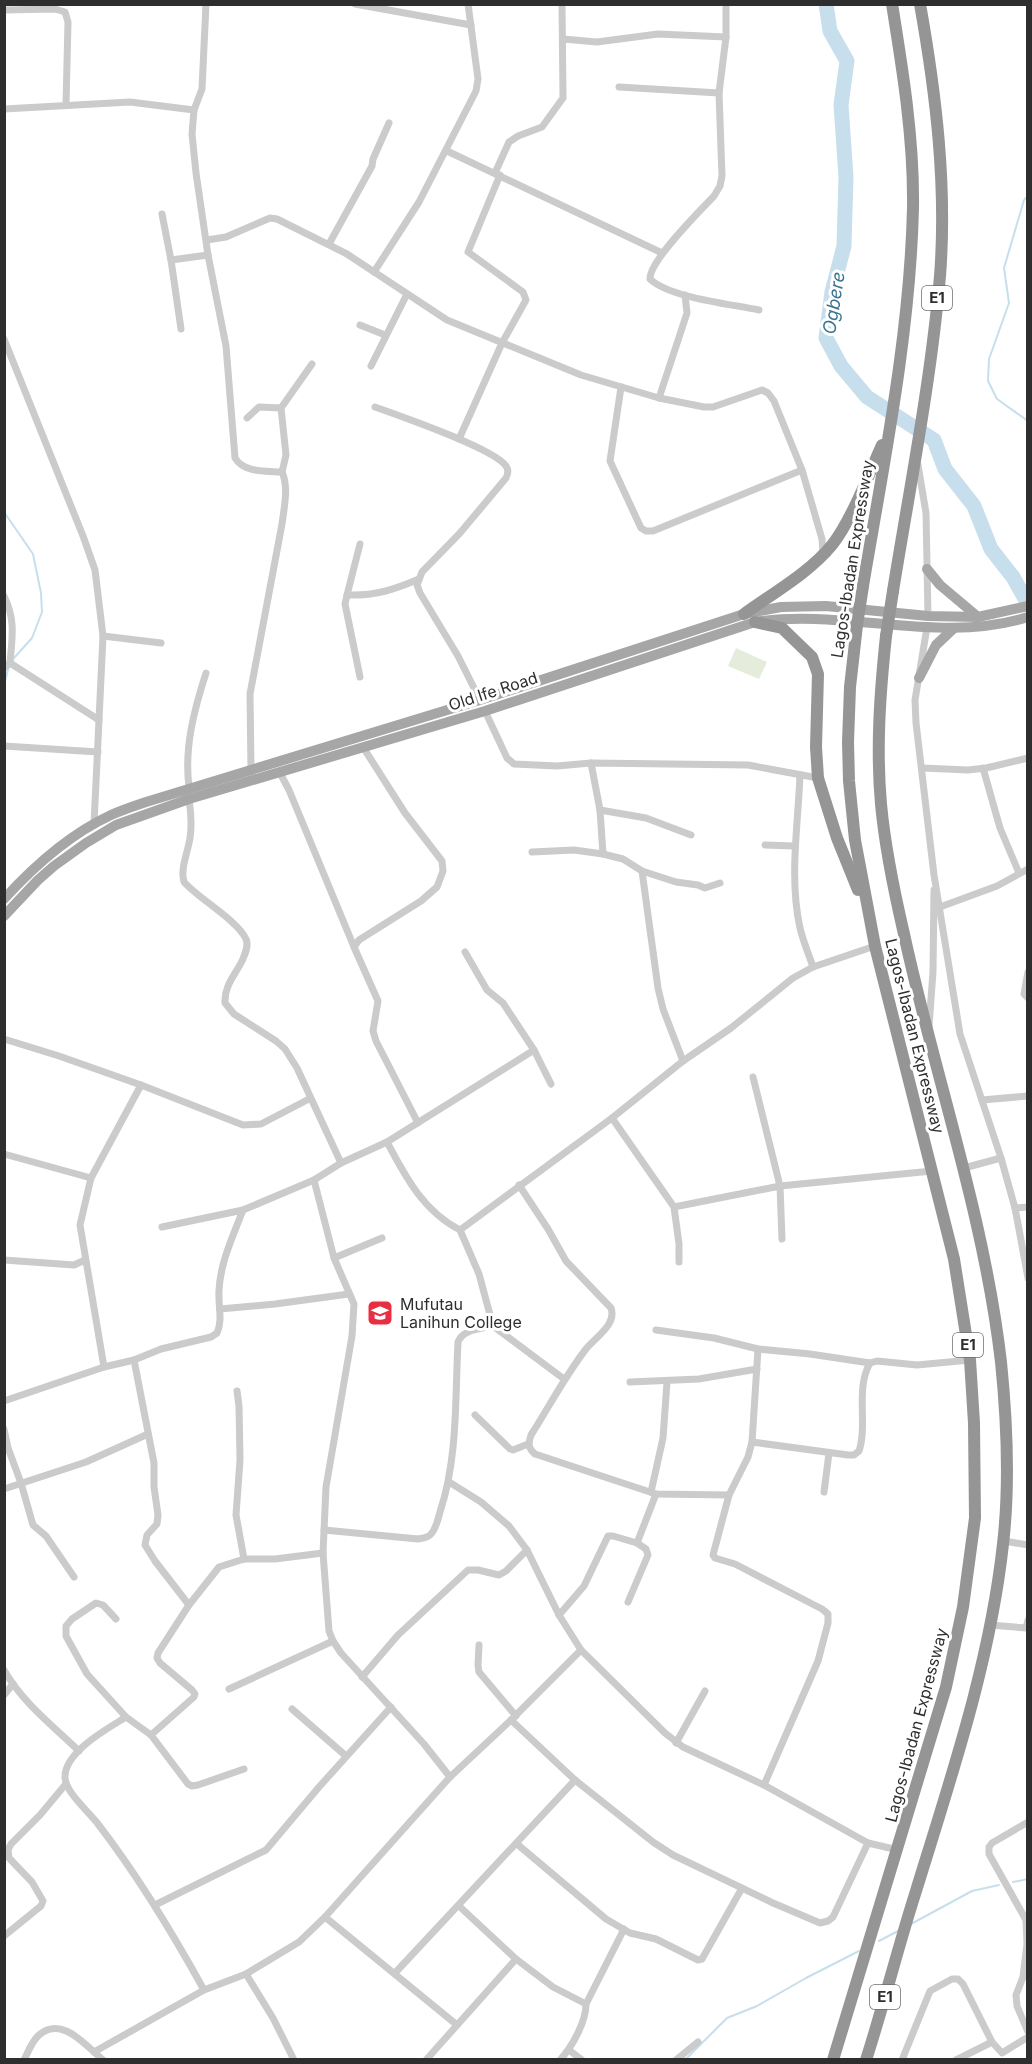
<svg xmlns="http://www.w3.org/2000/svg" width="1032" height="2064" font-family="Inter,sans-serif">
	<rect width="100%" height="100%" fill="#fff"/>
	<polygon fill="#e5ecdb" points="736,648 767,662 759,679 728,666"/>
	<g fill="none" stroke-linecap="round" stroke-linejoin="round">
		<g stroke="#c7dfec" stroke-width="2">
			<polyline points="1028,195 1024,200 1004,268 1009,303 989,359 988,381 997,399 1028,421"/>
			<polyline points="4,512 33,554 41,593 42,612 32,638 13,659"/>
			<polyline points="4,685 9,666"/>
			<polyline points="1013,1882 1028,1879"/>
			<polyline points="911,1924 972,1891 999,1885"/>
			<polyline points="879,1941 898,1931"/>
			<polyline points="685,2060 727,2018 757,2006 806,1978 859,1951"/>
		</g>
		<polyline stroke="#c7dfec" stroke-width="15" points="826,4 830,31 847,61 841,105 846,177 844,246 832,292 826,338 841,366 867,397 934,440 945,469 974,506 991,549 1013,577 1028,604"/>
		<g stroke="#cbcbcb" stroke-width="7">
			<path d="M206,4L202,89L194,110L192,134L196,173L208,255L226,346L235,458C244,473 266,471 282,472C289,487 284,508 282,524L250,694L251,770"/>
			<polyline points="355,4 471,25"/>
			<path d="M726,4V37L719,93L722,176L720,186L714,196C700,211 649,261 650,279C670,298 731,304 759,310"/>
			<polyline points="4,10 55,9 65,12 68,22 66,104"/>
			<polyline points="563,39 597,42 658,34 726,37"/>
			<polyline points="619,87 719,93"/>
			<polyline points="4,109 130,102 194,110"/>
			<polyline points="447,151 662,253"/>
			<polyline points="495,173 509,142 518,136 542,127 563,98 562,4"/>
			<polyline points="162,214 171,260 208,255"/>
			<polyline points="207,240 226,237 270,218 277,219 347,254 447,320 581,375 659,398 704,407 713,407 762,390 768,393 774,401 802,470 822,539 823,553"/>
			<polyline points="329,244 372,166 373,159 389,123"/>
			<polyline points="171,260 181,329"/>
			<polyline points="374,272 419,202 476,91 478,79 468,4"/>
			<polyline points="360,325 385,335"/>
			<polyline points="4,339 83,536 95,570 103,636 94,824"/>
			<polyline points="371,366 407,294"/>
			<polyline points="621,387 610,461 641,528 646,531 653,531 802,470"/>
			<polyline points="659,398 687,313 685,295"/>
			<path d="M375,407C400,416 493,448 506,466C509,470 508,474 506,478L460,533L422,572L417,585L420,593L458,656L480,700"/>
			<polyline points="247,418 259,407 281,408"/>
			<polyline points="459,439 502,343 526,300 523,292 468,252 500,175"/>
			<polyline points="918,465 926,513 928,616"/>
			<polyline points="282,472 286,455 281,408 312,364"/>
			<polyline points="347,595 360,544"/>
			<path d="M4,596C16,620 12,638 10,663L4,668"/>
			<polyline points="927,627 915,700 916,723 934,875 960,1034 1001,1158 1015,1208 1028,1278"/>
			<polyline points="103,636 161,643"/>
			<polyline points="10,663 99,720"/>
			<path d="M360,677L345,604L347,595C375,596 393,590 419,579"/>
			<polyline points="485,711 507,758 514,764 557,766 591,763 748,765 818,778"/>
			<polyline points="4,746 98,752"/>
			<polyline points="363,747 405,813 442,861 443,871 437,887 421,901 359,940 354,947 378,1001 373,1031 376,1041 418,1123"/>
			<polyline points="591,763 600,810 603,854"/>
			<polyline points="922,768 968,770 986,768 1028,758"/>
			<polyline points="983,768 1000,828 1019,873"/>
			<polyline points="280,773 289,790 354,947"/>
			<path d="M800,775C798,826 789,878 800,928C803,941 809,955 813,967"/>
			<path d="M189,787C184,748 194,710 206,673"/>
			<path d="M189,799C191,812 192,825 190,838C188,852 180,868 184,882C199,899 237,920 246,939C249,946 245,954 242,961C235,975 224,986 225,1003L234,1014L276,1041L285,1049L297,1068L341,1163"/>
			<polyline points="600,810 646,818 691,835"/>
			<polyline points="765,845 794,846"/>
			<polyline points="532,852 574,850 603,854 623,859 642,871 676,882 698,885 705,888 720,883"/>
			<polyline points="642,871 658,988 663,1009 683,1061"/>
			<polyline points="940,907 997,886 1028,869"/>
			<polyline points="465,952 487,990 503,1003 534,1050 551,1084"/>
			<polyline points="1028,972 1024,994 1028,998"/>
			<polyline points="929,1026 933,972 934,890"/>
			<polyline points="4,1039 59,1056 141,1085 243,1125 261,1124 309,1099"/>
			<polyline points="753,1077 780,1186 782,1239"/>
			<polyline points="982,1100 1028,1096"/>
			<polyline points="612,1118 674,1207 679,1244 679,1262"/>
			<path d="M387,1142C405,1176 423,1211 460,1230L479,1274L493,1326L564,1379"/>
			<polyline points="4,1154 91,1178"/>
			<polyline points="964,1168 1001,1158"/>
			<polyline points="314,1180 334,1258 354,1304 352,1336 326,1487 323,1553 329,1631 333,1641 341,1653 424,1744 450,1777"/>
			<path d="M519,1185L548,1229L566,1261L611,1308C617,1324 596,1337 586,1349C565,1376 549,1407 531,1435C528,1444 528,1448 535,1454L656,1494L729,1495"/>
			<polyline points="674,1207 780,1186 932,1171"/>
			<polyline points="1015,1208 1028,1207"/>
			<polyline points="162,1227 243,1210 314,1180 341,1163 387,1142 534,1050"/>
			<polyline points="460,1230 612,1118 683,1061 731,1028 793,978 813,967 875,946"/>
			<polyline points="334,1258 382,1238"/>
			<polyline points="4,1260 74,1265 85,1260"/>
			<polyline points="220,1309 275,1304 349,1294"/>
			<polyline points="656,1330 714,1338 758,1349 810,1354 870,1363 877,1361 917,1365 970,1360"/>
			<polyline points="758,1349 752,1442 748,1457 729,1495 713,1555 715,1558 735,1564 822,1609 828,1614 828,1623 818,1661 764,1785"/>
			<polyline points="134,1360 154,1463 154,1487 158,1515 157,1524 147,1535 145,1545 155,1561 189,1605"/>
			<polyline points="104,1367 80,1225 91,1178 141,1085"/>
			<polyline points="630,1382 699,1379 757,1369"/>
			<polyline points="237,1391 239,1406 240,1460 236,1515 244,1559"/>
			<path d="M4,1401L104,1367L134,1360L161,1349L211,1337L217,1333C223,1320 218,1306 219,1291C220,1263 233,1236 243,1210"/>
			<polyline points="475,1415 510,1449 513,1450 528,1444"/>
			<polyline points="4,1429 8,1448 21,1483 33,1525 46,1536 74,1577"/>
			<path d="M752,1442L848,1455H854L859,1451C868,1424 855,1389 870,1363"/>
			<polyline points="449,1482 481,1502 509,1526 527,1550 559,1615 581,1650 665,1733 683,1747 764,1785 868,1843 898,1850"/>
			<polyline points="4,1489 86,1462 148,1434"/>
			<polyline points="651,1492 663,1438 667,1382"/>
			<polyline points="824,1492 829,1453"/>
			<path d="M324,1530L418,1539C423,1538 428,1538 431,1534C436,1529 438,1519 440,1512C458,1458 455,1399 458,1342C463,1329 481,1329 493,1326"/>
			<polyline points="1004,1541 1028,1545"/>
			<polyline points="628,1602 648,1555 646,1549 637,1543"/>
			<polyline points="559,1615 584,1586 608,1536 613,1536 637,1543 656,1494"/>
			<polyline points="116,1619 103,1605 96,1603 72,1619 66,1626 66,1636 87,1674 126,1717 151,1735 188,1784 192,1786 198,1785 244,1769"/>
			<polyline points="990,1625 1026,1628 1028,1620"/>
			<polyline points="479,1645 478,1665 479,1672 516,1716"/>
			<path d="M4,1670C22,1702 53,1726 79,1751"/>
			<polyline points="362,1677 398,1635 468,1570 478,1570 499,1575 506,1571 527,1550"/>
			<polyline points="229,1689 333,1641"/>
			<polyline points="4,1695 13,1684"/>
			<polyline points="292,1709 346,1756"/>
			<path d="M126,1717C107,1729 66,1751 65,1776C64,1791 88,1811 98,1824C138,1876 172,1932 204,1990"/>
			<polyline points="511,1720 575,1780 653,1842 673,1855 773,1903 820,1923 828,1921 833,1917 868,1843"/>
			<polyline points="151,1735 194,1697 195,1694 192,1690 160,1663 157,1658 158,1653 189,1605 219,1567 244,1559 275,1559 323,1553"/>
			<polyline points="676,1743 705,1691"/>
			<polyline points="1028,1822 992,1843 989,1847 989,1854 1026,1920 1027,1944 1023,1977 1016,1995 1017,2006 1028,2032"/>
			<polyline points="517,1844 606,1919 630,1933 656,1939 698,1960 702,1959 742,1888"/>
			<polyline points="155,1905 266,1850 319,1787 391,1707"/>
			<polyline points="459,1906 516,1959 553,1987 586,2004"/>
			<polyline points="325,1917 457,2025"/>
			<polyline points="4,1936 41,1906 43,1901 32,1882 9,1858 8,1850 11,1844 40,1815 65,1785"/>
			<polyline points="395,1973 575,1780"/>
			<polyline points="246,1974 273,2018 294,2060"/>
			<polyline points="569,2050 582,2060"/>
			<polyline points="94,2052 204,1990 246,1974 299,1942 325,1917 450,1777 511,1720 581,1650"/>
			<path d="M24,2060C28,2052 32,2041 39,2035C62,2015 86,2046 103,2060"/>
			<polyline points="426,2060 516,1959"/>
			<path d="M560,2060C572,2047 586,2022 586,2004L624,1929"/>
			<polyline points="676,2060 698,2042"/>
			<polyline points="902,2060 930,1991 952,1979 958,1979 963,1984 992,2042"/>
			<polyline points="956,2060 992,2042 1002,2053 1028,2037"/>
		</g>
		<g stroke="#a6a6a6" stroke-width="10">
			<polyline points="927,569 940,585 978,617"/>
			<polyline points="919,678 936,645 954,628"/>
			<path d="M4,899C34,866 70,834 111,815C122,810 134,806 146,802L480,700L744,614L781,607L826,606L928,616L978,617L1028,606"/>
			<path d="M4,916L38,880L54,866L86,843L116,825L189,799L485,711L755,622C846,608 939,645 1028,617"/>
		</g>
		<g stroke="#959595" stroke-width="12">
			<path d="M863,586C884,461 910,335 913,208C914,140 903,72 892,4"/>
			<path d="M893,591C910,486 931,381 940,276C947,185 936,94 920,4"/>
			<path d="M744,614C773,593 809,573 832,545C851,521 869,474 882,445"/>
			<polyline points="755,622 782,628 812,657 818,674 816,747 818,778 837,838 858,890"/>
			<polyline points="833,2060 946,1687 963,1607 975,1518 974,1423 970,1360 954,1259 875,946 855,840 849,781 848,742 850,687 857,625"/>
			<path d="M866,2060C884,2004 898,1947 916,1891C951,1777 990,1663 1003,1544C1010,1484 1007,1421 1001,1362C984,1215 935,1077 904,934C894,891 885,848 881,804C876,748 880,693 886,636"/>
		</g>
		<g stroke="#959595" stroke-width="12">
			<polyline points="857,625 863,586"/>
			<polyline points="886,636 893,591"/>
		</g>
	</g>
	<defs>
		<g id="university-square" transform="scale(1.35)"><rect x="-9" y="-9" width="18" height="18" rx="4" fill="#e72e42" stroke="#fff"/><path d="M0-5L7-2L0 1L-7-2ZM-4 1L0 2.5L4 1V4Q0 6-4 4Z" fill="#fff"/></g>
	</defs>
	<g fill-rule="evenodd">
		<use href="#university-square" x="380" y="1313"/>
	</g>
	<g text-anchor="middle" stroke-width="6" stroke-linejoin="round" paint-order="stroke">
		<g fill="#fff" stroke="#6d6d6d" stroke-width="1.5">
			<rect x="922" y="286" width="30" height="24" rx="4.5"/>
			<rect x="953" y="1333" width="30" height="24" rx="4.5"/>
			<rect x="870" y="1985" width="30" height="24" rx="4.5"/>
		</g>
		<g font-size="15" font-weight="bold" fill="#2e2e2e">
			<text x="937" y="303">E1</text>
			<text x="968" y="1350">E1</text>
			<text x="885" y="2002">E1</text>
		</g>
		<g font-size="16" fill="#2e2e2e" stroke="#fff">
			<text transform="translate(852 559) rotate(-81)" y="6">Lagos-Ibadan Expressway</text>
			<text transform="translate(493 691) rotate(-18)" y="6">Old Ife Road</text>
			<text transform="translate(915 1036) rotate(76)" y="6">Lagos-Ibadan Expressway</text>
			<text transform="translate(916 1725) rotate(-75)" y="6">Lagos-Ibadan Expressway</text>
		</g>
		<g font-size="16" fill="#2e2e2e" stroke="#fff" text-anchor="start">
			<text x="400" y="1310">Mufutau<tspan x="400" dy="18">Lanihun College</tspan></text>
		</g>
		<g font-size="18" font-style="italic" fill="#3b7391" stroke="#fff">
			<text transform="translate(834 303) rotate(-81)" y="6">Ogbere</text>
		</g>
	</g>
	<rect width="1032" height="2064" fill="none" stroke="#2e2e2e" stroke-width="12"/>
</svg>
